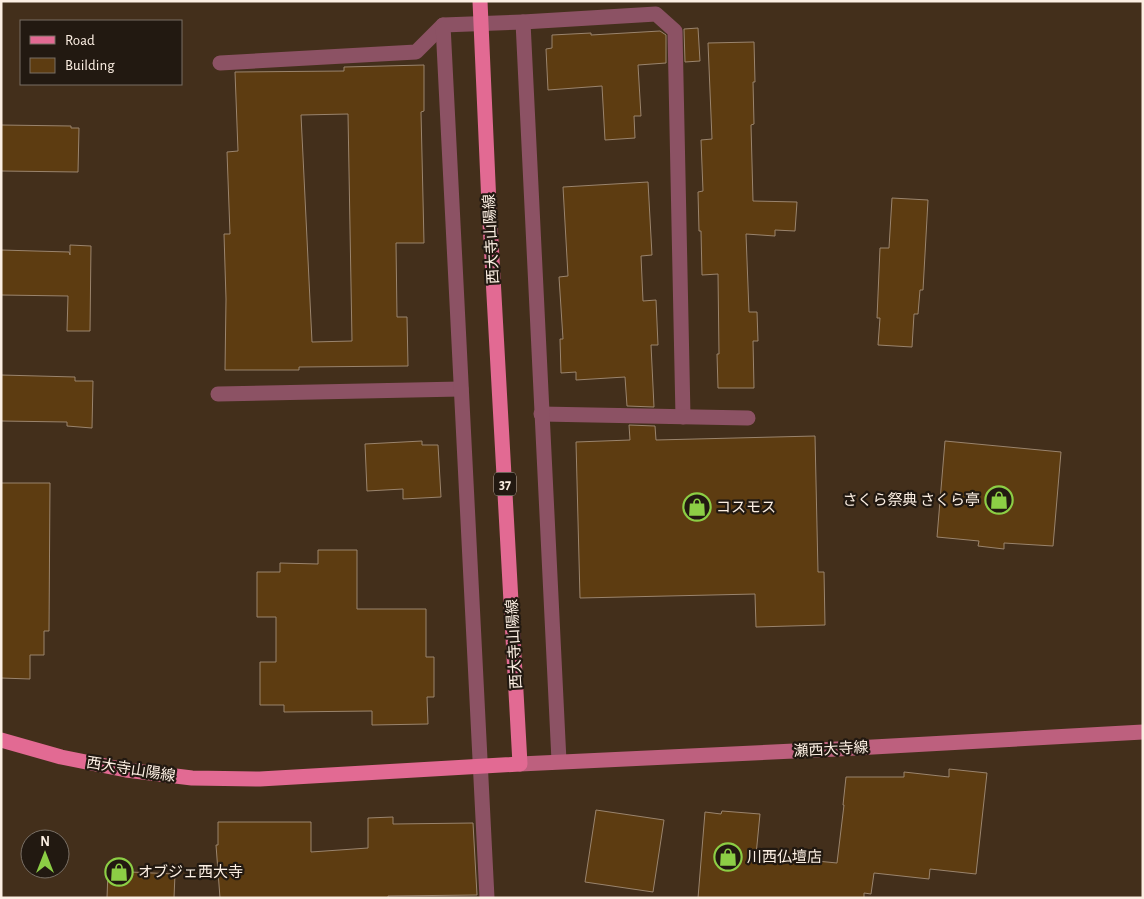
<svg xmlns="http://www.w3.org/2000/svg" width="1144" height="899" font-family="'Alegreya Sans','Noto Sans JP',sans-serif">
	<rect width="100%" height="100%" fill="#432f1b"/>
	<g fill="#5d3c11" stroke="#9a846d" fill-rule="evenodd">
		<polygon points="698,28 700,61 685,62 684,29"/>
		<polygon points="660,31 666,35 666,63 638,65 641,116 634,116 635,138 605,140 602,86 548,90 546,49 552,48 552,35 591,33 591,35"/>
		<polygon points="754,42 755,82 753,82 754,124 751,125 753,201 797,202 795,231 775,230 775,236 746,234 749,312 757,312 758,341 753,341 754,388 718,388 717,354 719,354 718,274 702,275 701,231 699,231 698,192 703,191 701,140 712,139 708,43"/>
		<path d="M424,65V111L421,112L424,243H396L397,317H407L408,366L299,367V370H225L226,299L224,234H230L227,152L238,151L235,72L344,71V67ZM348,114L352,341L312,342L301,115Z"/>
		<polygon points="1,125 71,126 71,128 79,128 78,172 1,171"/>
		<polygon points="648,182 652,255 641,256 643,301 656,300 658,345 651,345 654,407 627,406 625,377 576,380 576,372 561,373 560,339 563,339 559,277 568,276 563,187"/>
		<polygon points="892,198 928,200 923,290 920,290 918,314 914,314 912,347 878,345 880,318 877,318 880,248 889,248"/>
		<polygon points="70,245 91,246 90,331 67,331 68,296 1,295 1,250 69,252 70,255"/>
		<polygon points="1,375 75,377 75,381 93,381 92,428 67,426 67,422 1,421"/>
		<polygon points="629,425 655,426 656,440 815,436 818,572 824,572 825,625 756,627 755,594 580,598 576,442 630,440"/>
		<polygon points="422,441 422,445 438,445 441,497 403,499 403,489 367,491 365,444"/>
		<polygon points="945,441 1061,452 1053,546 1004,543 1004,549 978,546 979,541 937,537"/>
		<polygon points="1,483 50,483 49,631 44,631 44,655 30,655 30,679 1,678"/>
		<polygon points="318,550 357,550 357,609 426,609 426,657 434,657 434,697 427,697 428,724 372,725 372,711 284,712 284,705 260,705 260,662 276,662 276,617 257,617 257,572 280,572 280,563 318,564"/>
		<polygon points="949,769 987,773 976,874 930,869 929,879 874,873 871,894 864,893 864,898 698,898 705,812 721,814 722,811 760,814 756,855 837,863 844,805 843,805 846,777 904,777 904,772 949,777"/>
		<polygon points="596,810 664,820 653,892 585,882"/>
		<polygon points="393,817 393,824 473,823 477,895 388,896 388,898 220,898 216,845 218,845 218,822 311,822 311,852 368,848 368,818"/>
		<polygon points="108,871 175,874 174,898 107,898"/>
	</g>
	<g fill="none" stroke-linecap="round" stroke-linejoin="round">
		<g stroke="#8c5264" stroke-width="15">
			<polyline points="220,63 416,52 443,25"/>
			<polyline points="218,394 461,389"/>
		</g>
		<g stroke="#8c5264" stroke-width="15">
			<polyline points="523,22 656,14 675,31 683,417"/>
			<polyline points="541,414 748,418"/>
			<polyline points="487,898 443,25 523,22 559,761"/>
		</g>
		<polyline stroke="#bd607e" stroke-width="15" points="520,764 837,749 1143,732"/>
		<polyline stroke="#e26a93" stroke-width="15" points="1,740 61,757 126,770 192,778 260,779 520,764 489,205"/>
		<polyline stroke="#e26a93" stroke-width="15" points="480,1 489,205"/>
	</g>
	<defs>
		<g id="shop-ring" transform="scale(1.4375)"><circle r="9.5" fill="#221911" stroke="#8cce45" stroke-width="1.5"/><path d="M-5-2.5h2.3a2.7 3.5 0 0 1 5.4 0H5L5.5 6h-11ZM-1.5-2.5h3a1.5 2.3 0 0 0-3 0Z" fill="#8cce45"/></g>
	</defs>
	<g fill-rule="evenodd">
		<use href="#shop-ring" x="999" y="500"/>
		<use href="#shop-ring" x="697" y="507"/>
		<use href="#shop-ring" x="728" y="857"/>
		<use href="#shop-ring" x="119" y="872"/>
	</g>
	<g text-anchor="middle" stroke-width="4.5" stroke-linejoin="round" paint-order="stroke">
		<rect fill="#221911" stroke="#bbafa4" stroke-width="1" x="494" y="472.5" width="22" height="23" rx="4"/>
		<g font-size="14" font-weight="bold" fill="#fcefe3">
			<text x="505" y="489">37</text>
		</g>
		<g font-size="15" fill="#fcefe3" stroke="#221911">
			<text transform="translate(491 239) rotate(-93)" y="5">西大寺山陽線</text>
			<text transform="translate(514 644) rotate(-93)" y="5">西大寺山陽線</text>
			<text transform="translate(831 749) rotate(-3)" y="5">瀬西大寺線</text>
			<text transform="translate(131 769) rotate(9)" y="5">西大寺山陽線</text>
		</g>
		<g font-size="15" fill="#fcefe3" stroke="#221911" text-anchor="start">
			<text x="980" y="505" text-anchor="end">さくら祭典 さくら亭</text>
			<text x="716" y="512">コスモス</text>
			<text x="747" y="862">川西仏壇店</text>
			<text x="138" y="877">オブジェ西大寺</text>
		</g>
	</g>
	<rect width="1144" height="899" fill="none" stroke="#fcefe3" stroke-width="5"/>
	<rect x="20" y="20" width="162" height="65" fill="#221911" stroke="#796f65"/>
	<rect x="30" y="36" width="25" height="8" fill="#e26a93" stroke="#796f65"/>
	<text x="65" y="45" font-size="15" fill="#fcefe3">Road</text>
	<rect x="30" y="58" width="25" height="15" fill="#5d3c11" stroke="#796f65"/>
	<text x="65" y="70" font-size="15" fill="#fcefe3">Building</text>
	<g transform="translate(45 854)"><circle r="24" fill="#221911" stroke="#796f65"/>
	<path d="M0-4L9 19L0 12L-9 19Z" fill="#8cce45"/>
	<text y="-8" font-size="14" font-weight="bold" text-anchor="middle" fill="#fcefe3">N</text>
	</g>
</svg>
